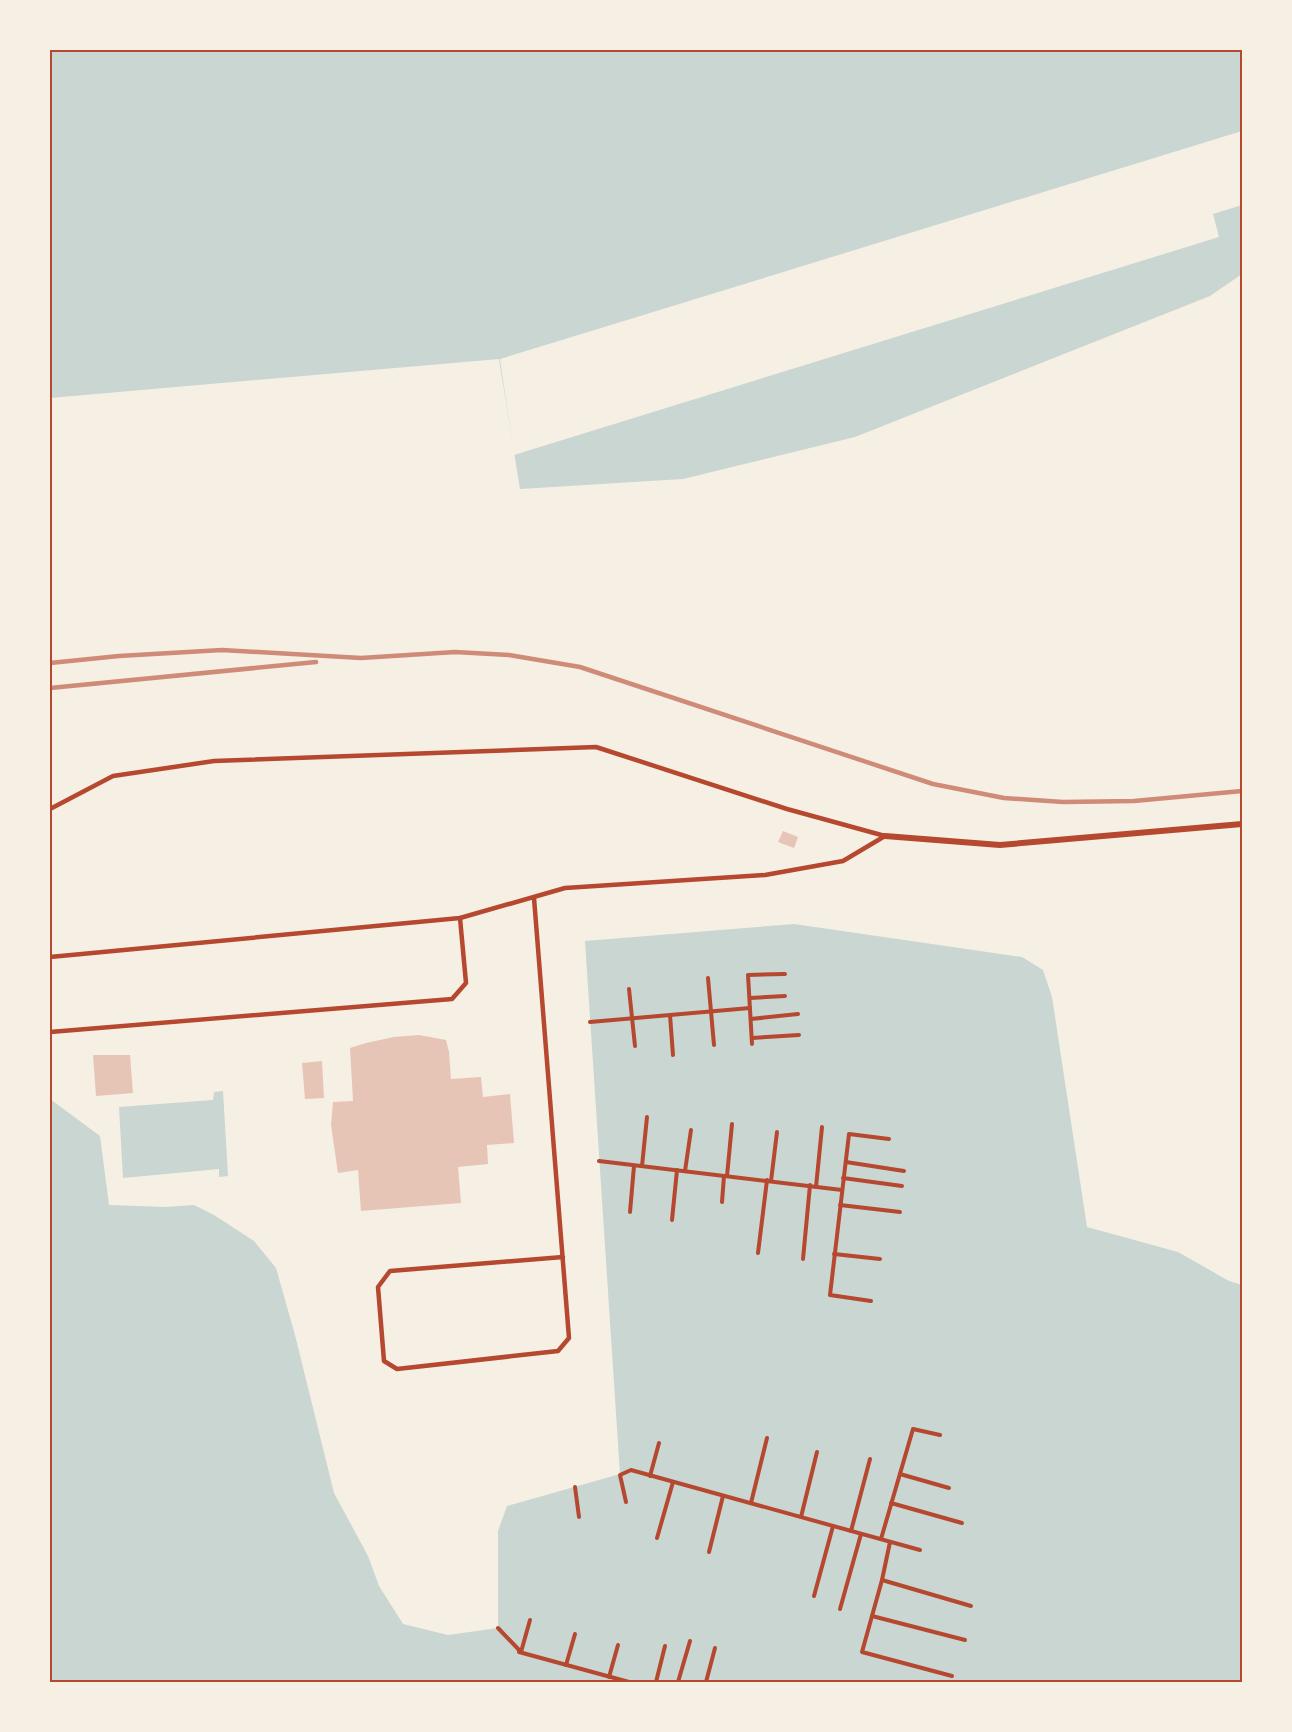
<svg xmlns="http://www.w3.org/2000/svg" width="1292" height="1732" font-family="Quicksand,sans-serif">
	<rect width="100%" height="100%" fill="#f6efe4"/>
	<g fill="#c9d6d2">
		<polygon points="50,50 1242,50 1242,274 1210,296 855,437 683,479 520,489 499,359 50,398"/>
		<polygon points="794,924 1022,957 1043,970 1052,997 1087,1227 1178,1252 1229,1281 1242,1285 1242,1682 50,1682 50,1099 100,1136 109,1205 166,1207 194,1205 214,1215 254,1241 276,1268 295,1335 334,1493 368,1556 379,1586 403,1624 448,1635 498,1628 498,1531 507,1506 620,1474 585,941"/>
		<polygon points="223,1091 228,1176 219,1177 219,1169 123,1178 119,1107 213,1100 214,1092"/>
	</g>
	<polygon fill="#f6efe4" points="1242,131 1242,205 1213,214 1219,237 514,455 500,359"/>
	<g fill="#e6c5b7">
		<polygon points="783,831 798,837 794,848 778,842"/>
		<polygon points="419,1035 446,1040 449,1052 451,1079 481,1077 483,1097 510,1094 514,1143 487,1145 488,1164 458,1167 461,1203 361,1211 358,1170 338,1173 331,1125 333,1102 353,1101 350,1048 366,1043 394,1037"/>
		<polygon points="93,1055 130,1055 133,1093 96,1096"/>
		<polygon points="322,1061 324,1098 305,1099 302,1063"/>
	</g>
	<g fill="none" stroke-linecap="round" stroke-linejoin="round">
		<g stroke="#b5482f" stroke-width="4">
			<polyline points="708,978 714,1045"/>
			<polyline points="629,989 635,1046"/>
			<polyline points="750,998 785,996"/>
			<polyline points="670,1015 673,1055"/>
			<polyline points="751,1019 798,1014"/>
			<polyline points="590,1022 750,1008"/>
			<polyline points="752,1038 799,1035"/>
			<polyline points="752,1044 748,975 785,974"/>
			<polyline points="599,1161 842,1190"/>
			<polyline points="846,1162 904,1171"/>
			<polyline points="642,1166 647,1117"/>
			<polyline points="685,1171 691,1130"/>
			<polyline points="727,1176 732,1124"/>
			<polyline points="843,1178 902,1186"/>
			<polyline points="771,1181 777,1132"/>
			<polyline points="816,1187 822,1127"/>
			<polyline points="722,1202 724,1176"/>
			<polyline points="840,1205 900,1212"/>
			<polyline points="630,1212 634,1166"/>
			<polyline points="672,1220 677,1170"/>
			<polyline points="758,1253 767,1180"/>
			<polyline points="834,1254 880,1259"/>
			<polyline points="803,1259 810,1185"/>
			<polyline points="871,1301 830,1295 849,1134 889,1139"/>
			<polyline points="900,1474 949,1488"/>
			<polyline points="650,1476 659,1443"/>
			<polyline points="575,1487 579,1517"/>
			<polyline points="626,1502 620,1475 631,1470 920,1550"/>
			<polyline points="751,1503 767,1438"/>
			<polyline points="891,1503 962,1523"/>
			<polyline points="801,1517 817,1452"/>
			<polyline points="851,1531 870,1459"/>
			<polyline points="657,1538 673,1482"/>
			<polyline points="881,1539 913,1429 940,1435"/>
			<polyline points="890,1542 882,1580 862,1652 952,1676"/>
			<polyline points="709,1552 723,1496"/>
			<polyline points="882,1580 971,1606"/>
			<polyline points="814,1596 833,1526"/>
			<polyline points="840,1609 861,1534"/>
			<polyline points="872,1616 965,1640"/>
			<polyline points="498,1628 521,1652"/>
			<polyline points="519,1652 629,1682"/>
			<polyline points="521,1652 530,1620"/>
			<polyline points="566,1665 575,1634"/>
			<polyline points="609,1677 618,1645"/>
			<polyline points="656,1682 665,1646"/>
			<polyline points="678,1682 690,1641"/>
			<polyline points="706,1682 715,1648"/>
		</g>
		<g stroke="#b5482f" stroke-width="4.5">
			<polyline points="50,809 113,776 214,761 596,747 787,809 885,836"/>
			<polyline points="534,898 569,1338 558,1351 397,1369 384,1361 378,1287 390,1271 563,1257"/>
			<polyline points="50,957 460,918 565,888 765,875 843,861 885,836"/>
			<polyline points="50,1032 452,999 466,983 460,918"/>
		</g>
		<polyline stroke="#b5482f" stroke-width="6" points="885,836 1000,845 1242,824"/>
		<g stroke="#cf8b77" stroke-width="4.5">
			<polyline points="50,663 119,656 222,650 361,658 455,652 509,655 580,667 933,784 1004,798 1063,802 1134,801 1242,791"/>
			<polyline points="50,688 316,662"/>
		</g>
	</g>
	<rect width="1292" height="1732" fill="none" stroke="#f6efe4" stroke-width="102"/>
	<rect x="51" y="51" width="1190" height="1630" fill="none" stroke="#b5482f" stroke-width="2"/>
</svg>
